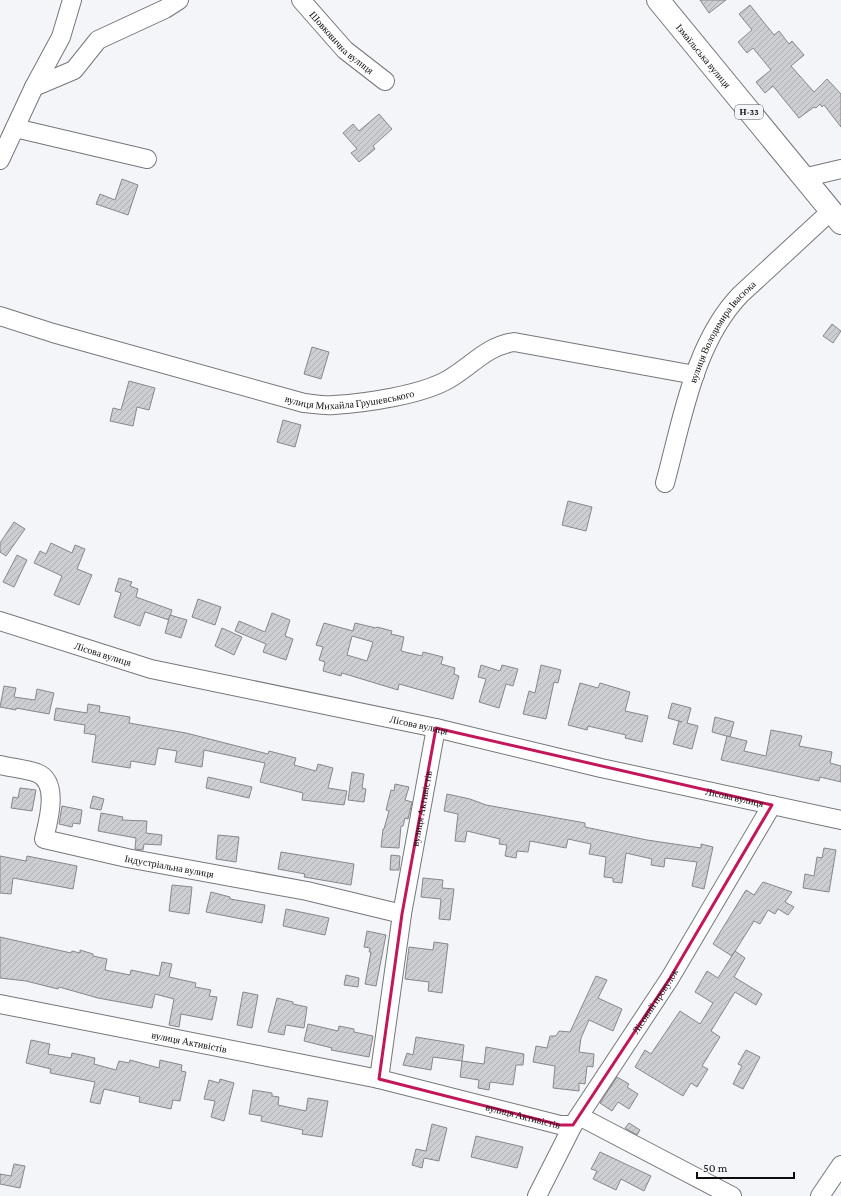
<svg xmlns="http://www.w3.org/2000/svg" width="841" height="1196" font-family="'Crimson Pro',serif">
	<defs>
		<pattern id="building-hatch" width="6" height="6" patternUnits="userSpaceOnUse"><rect width="6" height="6" fill="#cdced2"/><path d="M-1 1l2-2M0 6l6-6M5 7l2-2" fill="none" stroke="#afb0b3"/></pattern>
	</defs>
	<rect width="100%" height="100%" fill="#f4f5f9"/>
	<g fill="url(#building-hatch)" stroke="#86878b" fill-rule="evenodd">
		<polygon points="700,0 726,0 709,13"/>
		<polygon points="750,5 774,35 779,31 789,44 792,41 804,55 791,66 814,92 827,79 841,94 841,127 824,105 822,107 820,104 816,108 814,107 799,118 773,86 765,93 756,82 771,70 753,48 747,53 738,42 752,30 739,14"/>
		<polygon points="379,114 392,129 373,146 375,149 359,162 351,153 357,149 343,133 353,124 359,131"/>
		<polygon points="122,179 138,185 128,215 96,204 100,194 115,200"/>
		<polygon points="832,324 841,331 833,343 823,336"/>
		<polygon points="312,347 329,352 321,379 304,374"/>
		<polygon points="129,381 155,388 149,410 137,407 133,426 110,421 113,408 121,410"/>
		<polygon points="283,420 301,425 295,447 277,442"/>
		<polygon points="568,501 592,507 586,531 562,525"/>
		<polygon points="14,522 25,529 6,556 0,552 0,543"/>
		<polygon points="51,543 72,553 75,545 85,549 77,569 92,575 79,605 54,595 62,576 34,563 40,551 46,554"/>
		<polygon points="17,555 27,560 14,587 3,582"/>
		<polygon points="119,578 132,582 130,586 138,589 136,597 172,610 169,620 145,612 140,626 114,617 121,593 115,591"/>
		<polygon points="198,599 221,607 215,625 192,617"/>
		<polygon points="272,613 290,620 285,636 293,639 286,660 263,652 266,644 235,631 239,621 265,632"/>
		<polygon points="170,615 187,620 181,638 165,633"/>
		<path d="M324,623L353,631L355,623L376,628L377,627L392,631L391,634L404,637L401,651L422,656L423,652L443,657L441,664L455,668L454,674L459,676L453,699L399,684L398,690L342,673L341,676L323,671L325,662L319,660L323,647L316,645ZM352,636L373,642L367,661L347,655Z"/>
		<polygon points="222,628 242,637 234,655 215,646"/>
		<polygon points="481,665 500,671 502,665 518,669 513,686 506,684 499,708 479,702 486,679 478,677"/>
		<polygon points="541,665 561,670 558,683 554,682 546,719 523,714 529,691 535,693"/>
		<polygon points="580,683 598,688 600,683 630,692 625,711 648,716 642,742 625,738 626,735 588,726 587,730 568,725"/>
		<polygon points="4,686 16,688 14,697 35,700 37,689 54,693 49,714 16,708 16,710 0,707"/>
		<polygon points="672,703 691,708 687,723 698,726 692,749 673,744 679,721 682,722 668,718"/>
		<polygon points="88,704 100,706 99,712 130,717 129,723 186,733 268,754 269,751 296,758 294,765 316,771 318,764 333,768 328,788 347,791 344,805 302,800 303,793 260,782 265,763 204,750 202,767 175,762 177,751 158,748 155,765 131,761 130,768 92,762 96,735 84,733 85,725 54,720 56,708 87,713"/>
		<polygon points="715,717 734,722 730,737 712,732"/>
		<polygon points="771,730 802,736 799,746 832,752 830,763 841,766 841,782 820,777 819,781 721,760 727,736 747,741 744,751 766,756"/>
		<polygon points="352,772 364,774 362,788 366,789 364,802 348,800"/>
		<polygon points="208,777 252,787 249,798 206,788"/>
		<polygon points="395,784 409,787 405,800 412,802 408,819 405,818 403,826 401,826 399,848 381,847 383,829 384,829 389,811 386,810 391,790 394,791"/>
		<polygon points="20,788 36,790 32,811 11,808 13,797 18,798"/>
		<polygon points="447,794 470,799 486,805 585,823 585,827 647,840 701,848 701,844 713,847 704,889 692,886 697,862 665,858 664,867 651,865 652,859 626,853 622,883 613,882 613,878 604,877 606,857 589,854 591,844 568,839 566,848 530,841 528,852 517,851 516,858 505,856 507,845 499,844 500,839 467,831 465,842 455,841 458,814 444,811"/>
		<polygon points="93,796 104,799 101,810 90,808"/>
		<polygon points="62,806 82,810 80,824 73,823 72,827 59,824"/>
		<polygon points="101,813 123,817 122,820 147,821 146,833 162,835 161,845 144,844 143,850 135,849 136,838 98,831"/>
		<polygon points="218,835 239,837 236,862 216,859"/>
		<polygon points="824,848 836,850 829,892 803,888 805,874 814,876 817,857 822,858"/>
		<polygon points="281,852 354,864 351,885 304,877 305,874 278,869"/>
		<polygon points="391,855 400,856 399,870 390,870"/>
		<polygon points="0,856 26,861 27,856 77,866 73,889 13,878 11,894 0,893"/>
		<polygon points="423,878 443,880 442,888 454,889 450,920 439,919 441,899 421,897"/>
		<polygon points="763,882 792,892 785,902 794,907 788,915 778,909 775,914 768,910 760,924 754,921 732,956 713,944 746,890 754,895"/>
		<polygon points="172,885 192,887 189,914 169,911"/>
		<polygon points="211,892 230,897 230,899 265,905 262,923 206,912"/>
		<polygon points="286,909 329,918 325,935 283,926"/>
		<polygon points="367,931 386,935 376,986 365,984 371,952 369,952 370,948 364,947"/>
		<polygon points="0,937 71,953 72,951 80,953 80,950 93,954 93,956 107,959 105,970 130,975 131,970 159,976 162,962 172,964 169,977 196,983 195,987 211,990 209,996 217,997 212,1020 181,1014 179,1027 169,1025 174,999 155,994 152,1008 98,998 59,987 58,989 26,981 0,978"/>
		<polygon points="434,942 448,944 442,993 428,991 429,982 405,979 409,947 433,950"/>
		<polygon points="735,951 745,958 734,977 762,994 756,1005 735,992 711,1031 720,1037 702,1066 708,1069 697,1087 691,1083 683,1096 635,1067 645,1050 651,1054 680,1011 700,1024 713,1003 695,992 707,971 718,978"/>
		<polygon points="346,975 359,978 358,987 344,985"/>
		<polygon points="596,976 607,980 598,998 622,1009 613,1031 589,1020 581,1038 579,1052 594,1054 593,1067 587,1066 585,1084 579,1083 579,1091 553,1088 555,1066 533,1062 536,1046 547,1048 550,1036 556,1036 559,1031 570,1032"/>
		<polygon points="243,992 258,995 252,1028 237,1025"/>
		<polygon points="277,998 293,1002 293,1004 307,1007 304,1028 286,1025 284,1035 268,1032"/>
		<polygon points="308,1024 338,1031 339,1026 354,1029 354,1032 373,1036 369,1057 331,1050 332,1048 304,1041"/>
		<polygon points="416,1037 464,1045 462,1061 433,1057 431,1070 403,1065 407,1053 413,1055"/>
		<polygon points="31,1040 50,1044 48,1054 71,1058 72,1053 95,1058 94,1064 116,1070 119,1061 129,1063 130,1060 159,1068 160,1060 182,1065 181,1071 186,1072 180,1101 173,1100 171,1109 139,1102 140,1097 104,1089 100,1104 90,1102 95,1082 50,1073 51,1069 26,1063"/>
		<polygon points="486,1047 524,1054 523,1065 516,1065 513,1085 490,1082 489,1090 478,1088 479,1080 460,1077 462,1061 484,1064"/>
		<polygon points="746,1050 760,1057 743,1089 733,1084 742,1066 738,1064"/>
		<polygon points="617,1077 629,1084 627,1087 638,1094 629,1109 618,1102 612,1111 600,1103"/>
		<polygon points="220,1079 234,1083 224,1121 211,1117 215,1101 204,1099 209,1080 219,1083"/>
		<polygon points="253,1090 272,1093 272,1096 279,1097 278,1105 306,1111 308,1098 328,1101 322,1137 302,1134 303,1130 261,1121 262,1116 249,1114"/>
		<polygon points="629,1123 640,1130 637,1135 625,1128"/>
		<polygon points="432,1124 447,1128 439,1161 424,1158 422,1168 412,1165 416,1149 426,1151"/>
		<polygon points="476,1136 523,1147 517,1168 471,1157"/>
		<polygon points="600,1152 651,1176 644,1191 621,1179 616,1190 593,1179 597,1171 591,1169"/>
		<polygon points="14,1164 25,1166 20,1188 0,1184 0,1174 11,1176"/>
	</g>
	<g fill="none" stroke-linecap="round" stroke-linejoin="round">
		<g stroke="#76777a" stroke-width="20">
			<g id="minor">
				<path id="s1" d="M301,0L345,50L385,81"/>
				<polyline points="34,87 74,70 98,40 165,9 179,0"/>
				<polyline points="15,128 147,159"/>
				<polyline points="0,160 34,87 61,37 72,0"/>
				<polyline points="803,178 841,169"/>
				<path id="s2" d="M0,316L53,333L304,403C314,404 324,406 334,405C366,403 422,395 449,379C473,365 485,347 514,342L695,375"/>
				<path id="s3" d="M665,483C682,421 694,342 741,294L831,211"/>
				<path id="s4" d="M0,621L151,669L436,728L601,768L841,820"/>
				<path id="s5" d="M0,765C12,768 26,769 37,773C60,782 48,822 44,839L127,858L307,891L402,914"/>
				<path id="s6" d="M0,1004L379,1079L560,1125H573"/>
				<path id="s7" d="M379,1079L402,914L436,728"/>
				<polyline points="579,1116 732,1196"/>
				<path id="s8" d="M537,1196L573,1125L670,978L772,805"/>
				<polyline points="820,1196 841,1165"/>
			</g>
		</g>
		<g stroke="#76777a" stroke-width="24">
			<g id="major">
				<path id="s9" d="M658,0L841,223"/>
			</g>
		</g>
		<use href="#minor" stroke="#fff" stroke-width="18"/>
		<use href="#major" stroke="#fff" stroke-width="22"/>
	</g>
	<path fill="none" stroke="#c2185b" stroke-width="3" stroke-linejoin="round" d="M436,728L772,805L670,978L573,1125H560L379,1079L402,914Z"/>
	<g text-anchor="middle" stroke-width="3" stroke-linejoin="round" paint-order="stroke">
		<rect fill="#f4f5f9" stroke="#525254" stroke-width="1" x="735" y="105" width="28" height="14" rx="3"/>
		<g font-size="9" font-weight="bold" fill="#0c0c0e">
			<text x="749" y="115">Н-33</text>
		</g>
		<g font-size="10" fill="#0c0c0e" stroke="#f4f5f9">
			<text dy="4" stroke="none"><textPath href="#s1" startOffset="59">Шовковична вулиця</textPath></text>
			<text dy="4" stroke="none"><textPath href="#s9" startOffset="72">Ізмаїльська вулиця</textPath></text>
			<text dy="4" stroke="none"><textPath href="#s3" startOffset="164">вулиця Володимира Івасюка</textPath></text>
			<text dy="4" stroke="none"><textPath href="#s2" startOffset="362">вулиця Михайла Грушевського</textPath></text>
			<text dy="4" stroke="none"><textPath href="#s4" startOffset="108">Лісова вулиця</textPath></text>
			<text dy="4" stroke="none"><textPath href="#s4" startOffset="432">Лісова вулиця</textPath></text>
			<text dy="4" stroke="none"><textPath href="#s4" startOffset="756">Лісова вулиця</textPath></text>
			<text dy="4" stroke="none"><textPath href="#s7" startOffset="274">вулиця Активістів</textPath></text>
			<text dy="4" stroke="none"><textPath href="#s5" startOffset="238">Індустріальна вулиця</textPath></text>
			<text dy="4" stroke="none"><textPath href="#s8" startOffset="228">Лісовий провулок</textPath></text>
			<text dy="4" stroke="none"><textPath href="#s6" startOffset="193">вулиця Активістів</textPath></text>
			<text dy="4" stroke="none"><textPath href="#s6" startOffset="535">вулиця Активістів</textPath></text>
		</g>
	</g>
	<path d="M697 1172v6h97v-6" fill="none" stroke="#0c0c0e" stroke-width="2"/>
	<text x="703" y="1172" font-size="12" fill="#0c0c0e" stroke="#f4f5f9" stroke-width="3" paint-order="stroke">50 m</text>
</svg>
